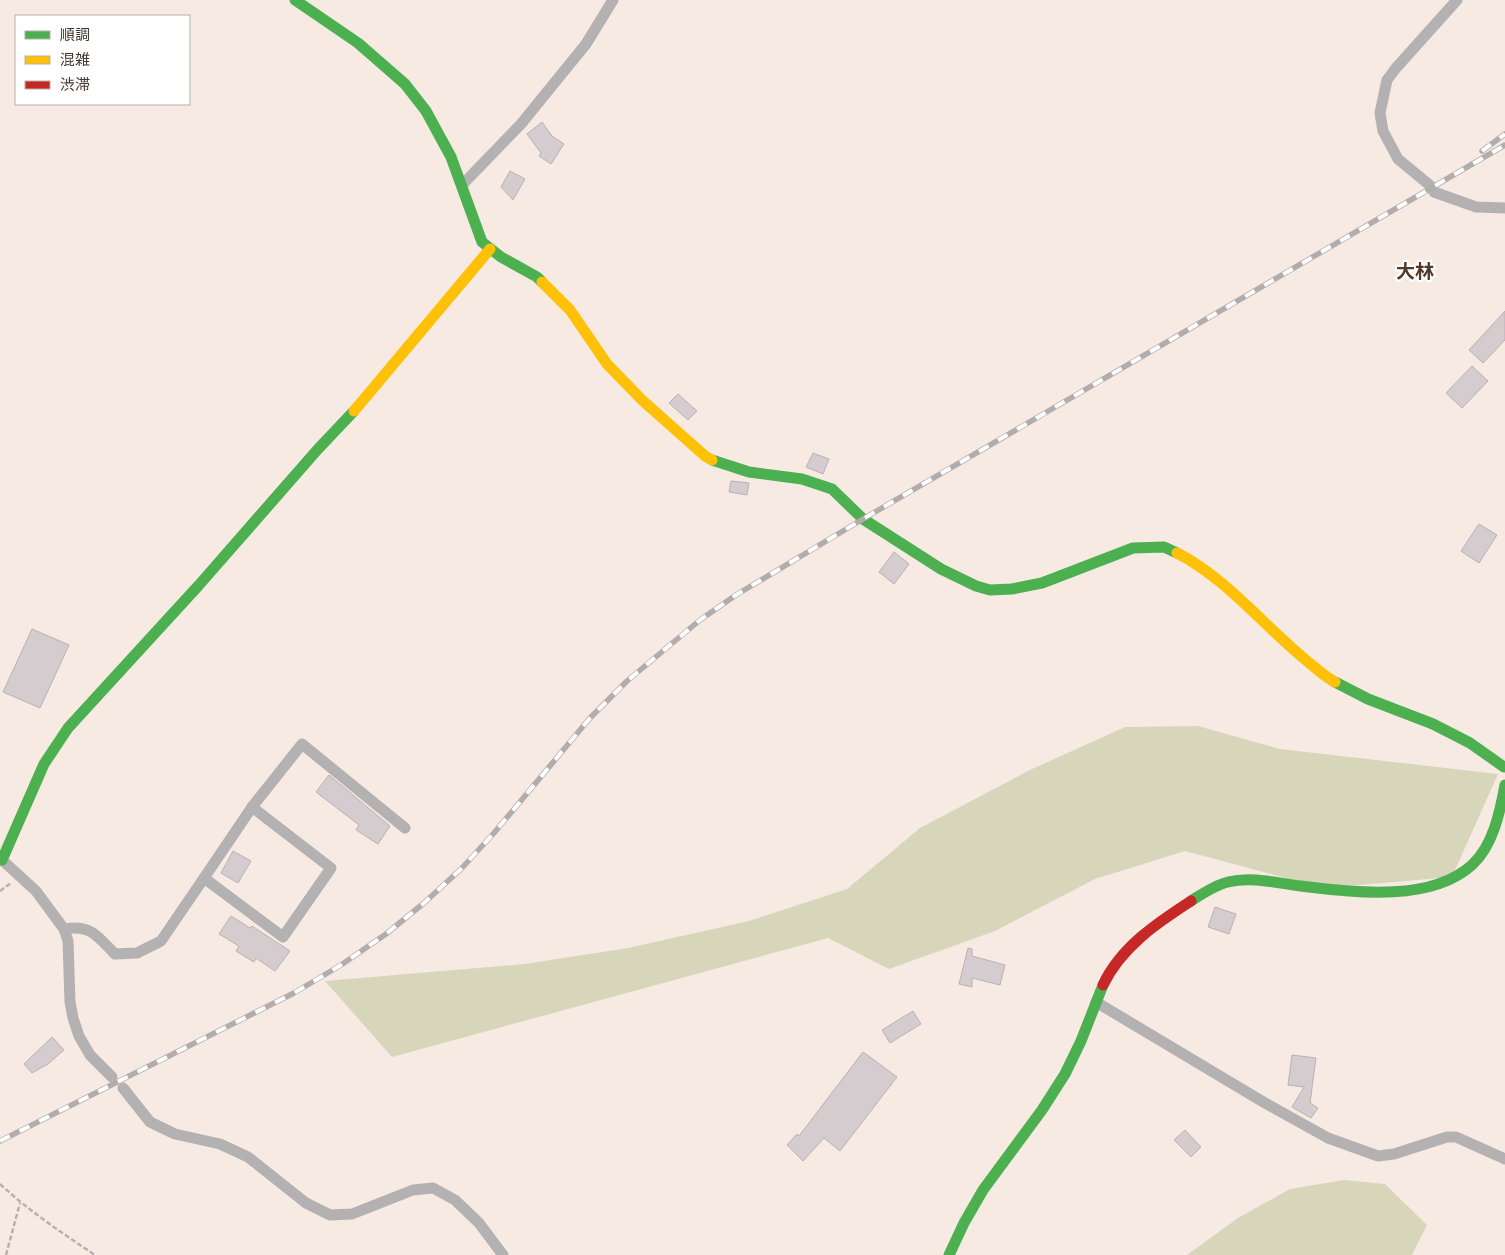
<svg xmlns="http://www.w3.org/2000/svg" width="1505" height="1255" font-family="'Playfair Display','Noto Sans JP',serif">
	<rect width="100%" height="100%" fill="#f6eae3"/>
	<g fill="#d7d6bb">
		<polygon points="1198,726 1280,749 1498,774 1452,877 1324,888 1185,851 1095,879 995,931 889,969 828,938 392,1057 325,981 525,964 628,948 749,921 847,889 920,828 1030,770 1125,727"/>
		<polygon points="1344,1180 1385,1184 1427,1225 1412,1255 1187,1255 1238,1218 1290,1189"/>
	</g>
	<g fill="#d5cccf" stroke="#bbb1b4">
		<polygon points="542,122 552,136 564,144 551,164 539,156 541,153 527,134"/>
		<polygon points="510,171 525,179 513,200 501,187"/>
		<polygon points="1505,311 1505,340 1483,363 1469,350"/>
		<polygon points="1472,366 1488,381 1462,408 1446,393"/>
		<polygon points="678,394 697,411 688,420 669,403"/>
		<polygon points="813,453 829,459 823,474 806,467"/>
		<polygon points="731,481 749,483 747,495 729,492"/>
		<polygon points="1479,524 1497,535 1479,563 1461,551"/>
		<polygon points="894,552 909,564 894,584 879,572"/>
		<polygon points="32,629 69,645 40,708 3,692"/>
		<polygon points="329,775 390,826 378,844 356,830 359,825 316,792"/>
		<polygon points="233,851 251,861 238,883 221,873"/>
		<polygon points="1215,907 1236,914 1229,934 1208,927"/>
		<polygon points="231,916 250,928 252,926 290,951 275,971 256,958 254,962 236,951 239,946 219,934"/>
		<polygon points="968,948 972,949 972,956 1005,965 1000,985 972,978 972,987 959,984"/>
		<polygon points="913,1011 921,1024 890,1043 882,1030"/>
		<polygon points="52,1037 64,1050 48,1064 32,1073 24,1064"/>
		<polygon points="863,1052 897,1077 840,1151 824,1138 803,1161 787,1145 797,1134 799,1136"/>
		<polygon points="1292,1055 1316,1058 1310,1103 1318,1108 1311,1118 1292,1107 1304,1087 1288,1085"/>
		<polygon points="1185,1130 1201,1147 1191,1157 1174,1140"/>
	</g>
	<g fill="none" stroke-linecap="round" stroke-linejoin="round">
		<g stroke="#b6b1b1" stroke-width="2.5" stroke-dasharray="5 2.5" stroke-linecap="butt">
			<polyline points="0,891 11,883"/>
			<path d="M0,1184C29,1211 62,1233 95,1255"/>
			<polyline points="6,1255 20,1203"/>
		</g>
		<g stroke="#b4b1b3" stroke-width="11">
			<polyline points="1457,0 1396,68 1387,80 1380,113 1383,131 1398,159 1432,187 1434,192 1476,207 1505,208"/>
			<polyline points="462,185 521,124 586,44 613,0"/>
			<polyline points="2,860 36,891 64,929 68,941 70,1002 73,1018 79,1036 90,1055 112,1077"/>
			<polyline points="204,878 252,807 302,744 405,828"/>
			<path d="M64,929C91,924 98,937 115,954L137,953L161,941L204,878L283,937L331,868L252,807"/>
			<polyline points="1096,1002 1265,1103 1328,1138 1378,1156 1394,1154 1447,1137 1456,1137 1505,1159"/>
			<polyline points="123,1088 150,1122 175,1134 220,1144 248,1157 306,1203 330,1215 352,1214 413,1190 433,1188 455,1200 479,1223 503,1255"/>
		</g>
		<g stroke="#4caf50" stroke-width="11">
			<polyline points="295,0 358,43 405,84 426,111 451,157 482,242 501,257 537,277 542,282"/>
			<polyline points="712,460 749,472 802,479 832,489 863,519 941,569 976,586 990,590 1012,589 1042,583 1133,548 1164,547 1177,553"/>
			<polyline points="1335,682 1368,699 1433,724 1470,743 1504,767"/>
			<polyline points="0,858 2,860 44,764 68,728 199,585 318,449 354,411"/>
			<path d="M1191,901C1202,894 1215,885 1228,882C1251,876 1277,883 1300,886C1352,892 1430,903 1472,865C1493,846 1500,812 1505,785"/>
			<polyline points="949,1255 964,1223 983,1190 1042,1110 1065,1074 1081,1041 1103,985"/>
		</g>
		<g stroke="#ffc107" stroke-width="11">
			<polyline points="542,282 570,310 607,364 642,400 705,456 712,460"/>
			<polyline points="354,411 490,249"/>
			<path d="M1177,553C1225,577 1265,627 1307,661C1316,668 1325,677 1335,682"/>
		</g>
		<path stroke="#c62828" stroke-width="11" d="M1103,985C1121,947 1157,923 1191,901"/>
		<g stroke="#b2adac" stroke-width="5.5">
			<g id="rail">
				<polyline points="1482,151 1505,134"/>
				<polyline points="0,1141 294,993 341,965 386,934 424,903 461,869 494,833 590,718 627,681 700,620 736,595 863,519 1505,145"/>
			</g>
		</g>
		<use href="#rail" stroke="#fff" stroke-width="4" stroke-dasharray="11" stroke-linecap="butt"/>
	</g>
	<g text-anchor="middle" stroke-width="4.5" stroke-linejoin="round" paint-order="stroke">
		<g font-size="19" font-weight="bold" fill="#543a26" stroke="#fff">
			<text x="1415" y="278">大林</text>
		</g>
	</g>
	<rect x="15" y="15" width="175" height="90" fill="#ffffff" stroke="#b4afab"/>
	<rect x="25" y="31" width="25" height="8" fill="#4caf50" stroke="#b4afab"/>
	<text x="60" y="40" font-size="15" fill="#43362d">順調</text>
	<rect x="25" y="56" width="25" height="8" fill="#ffc107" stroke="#b4afab"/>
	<text x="60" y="65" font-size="15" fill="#43362d">混雑</text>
	<rect x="25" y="81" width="25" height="8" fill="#c62828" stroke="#b4afab"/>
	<text x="60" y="90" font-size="15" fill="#43362d">渋滞</text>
</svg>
